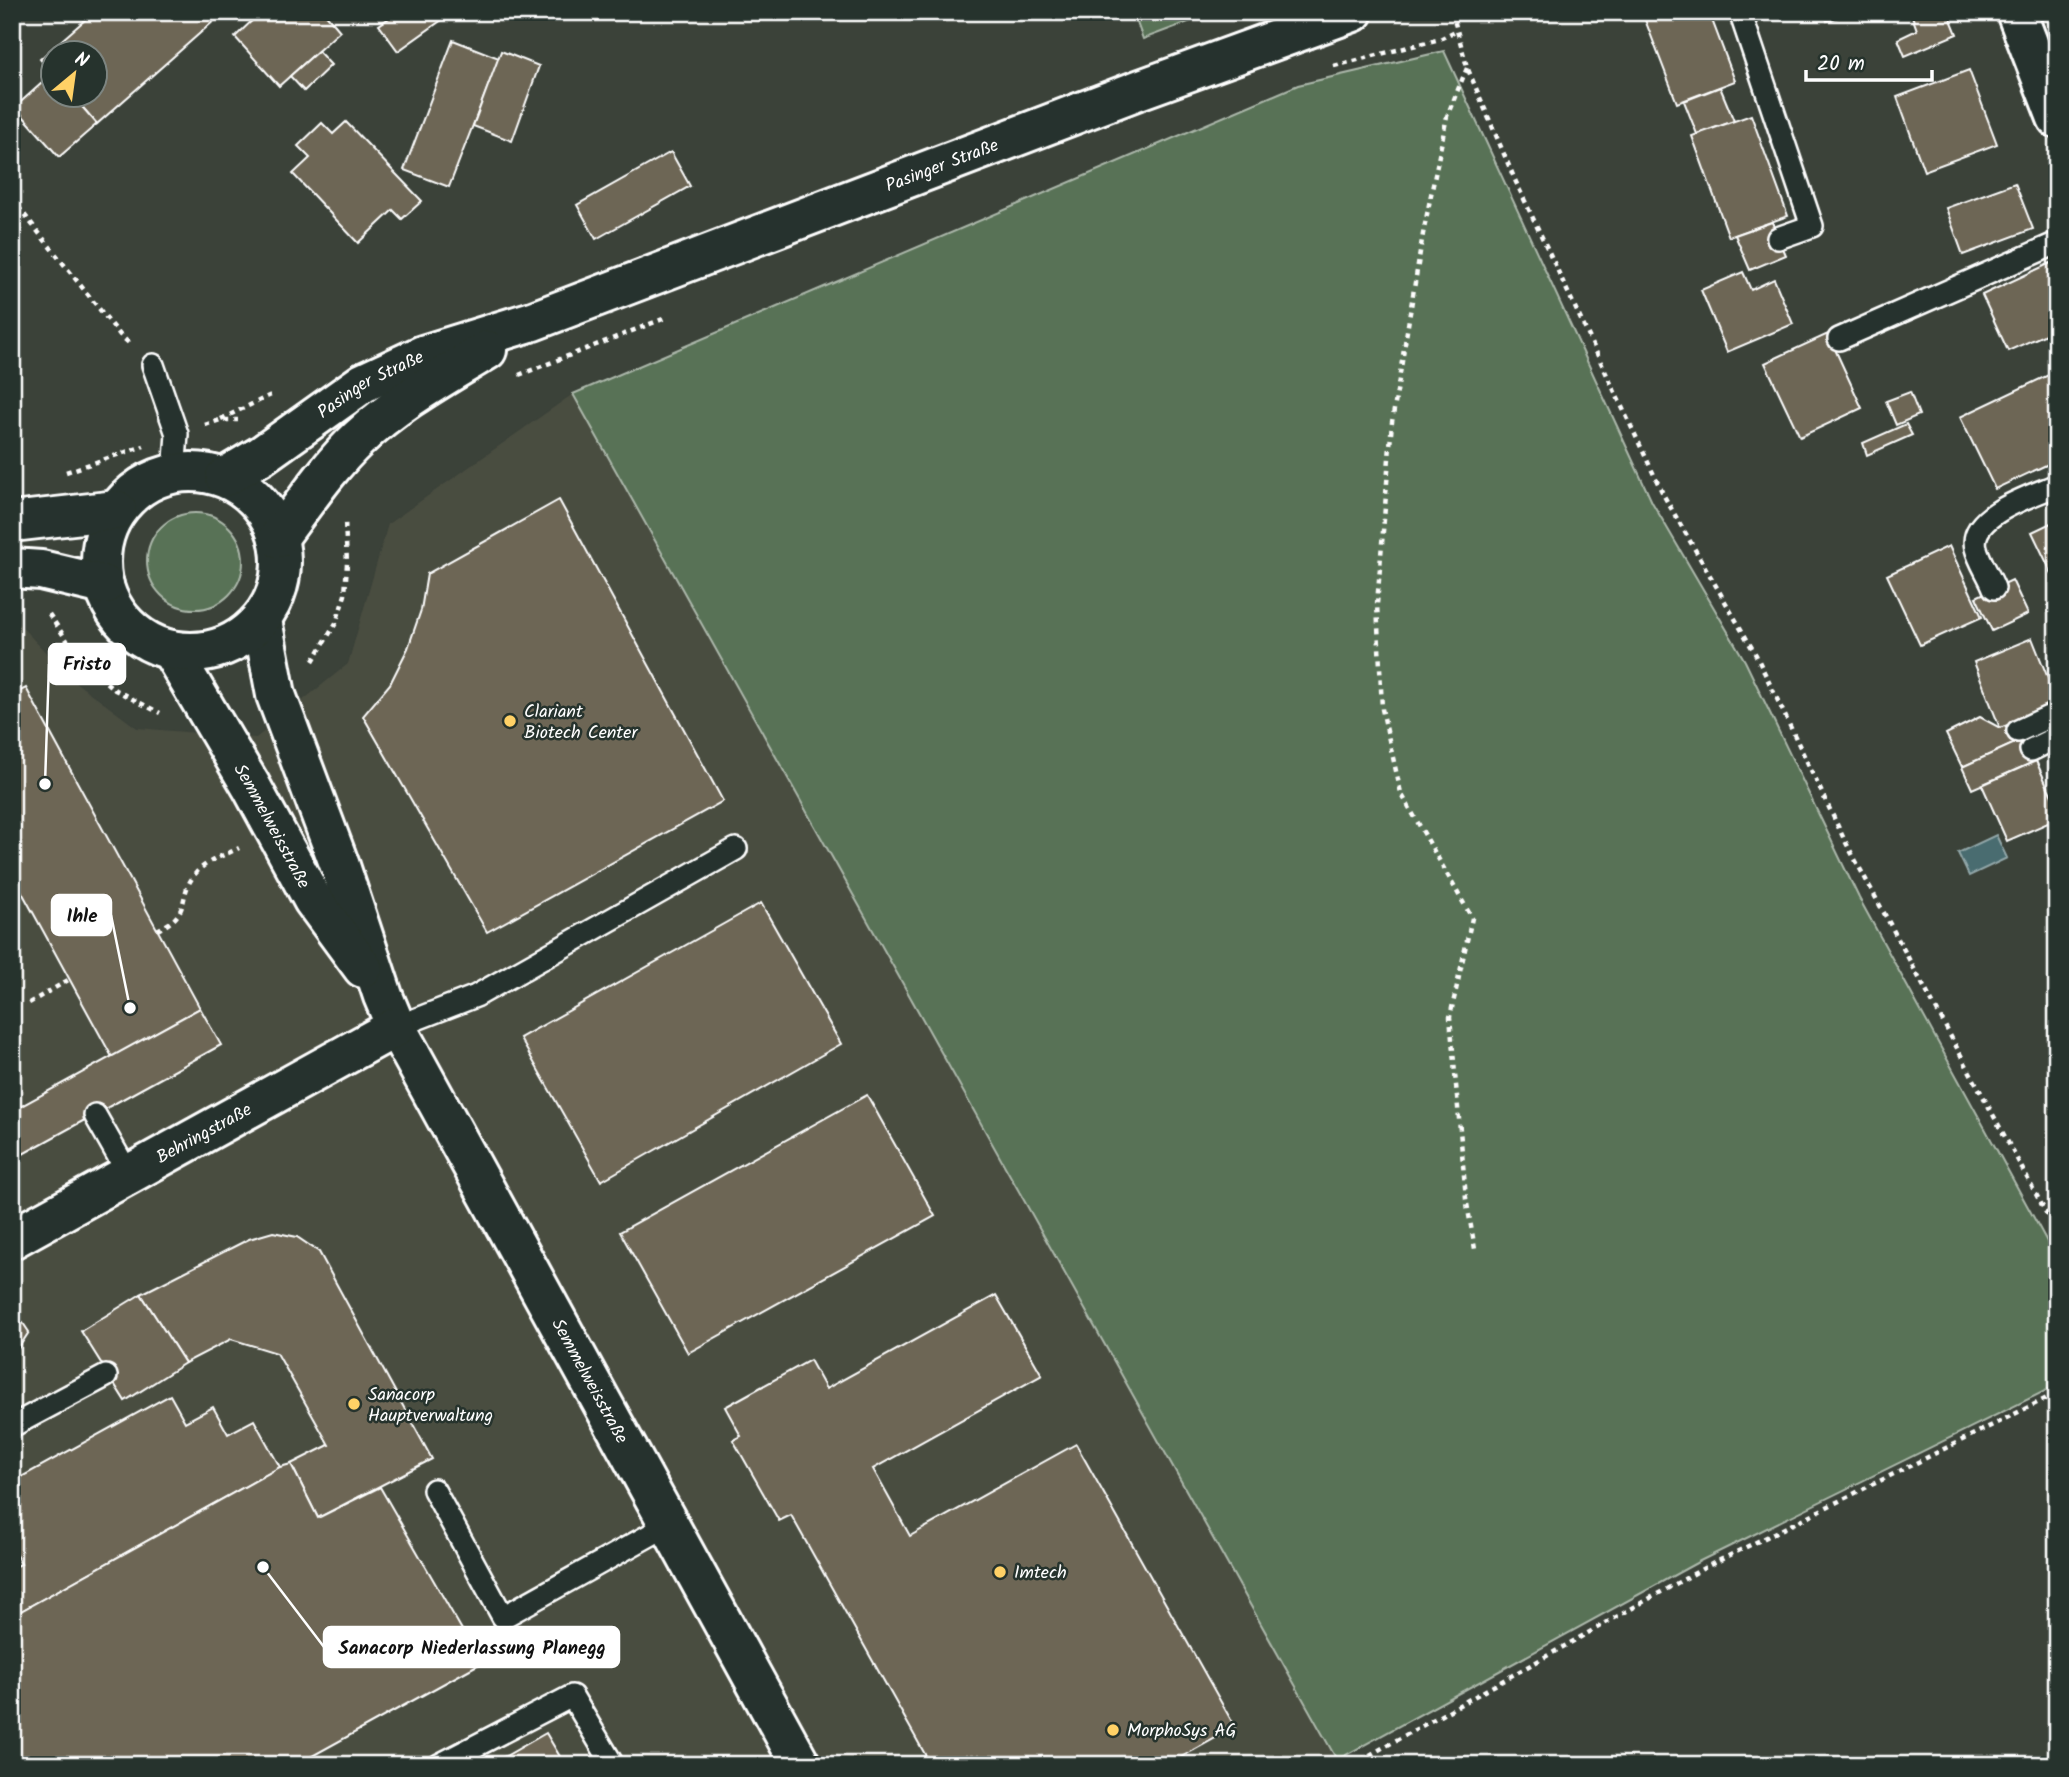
<svg xmlns="http://www.w3.org/2000/svg" width="2069" height="1777" font-family="Kalam,sans-serif">
	<rect width="100%" height="100%" fill="#3b4239"/>
	<filter id="ink" filterUnits="userSpaceOnUse"><feTurbulence type="fractalNoise" baseFrequency=".0143" numOctaves="2"/><feDisplacementMap in="SourceGraphic" scale="14" xChannelSelector="R" yChannelSelector="G"/><feConvolveMatrix kernelMatrix="1 2 1 2 8 2 1 2 1" color-interpolation-filters="sRGB"/></filter>
	<g filter="url(#ink)">
		<polygon fill="#4a4d41" points="573,394 1340,1765 12,1765 12,617 71,679 137,728 256,738 348,664 388,524"/>
		<g fill="#597257" stroke="#acb8ab" stroke-width="2">
			<polygon points="1133,12 1215,12 1143,39"/>
			<polygon points="1444,51 1652,502 1745,661 1859,898 2057,1260 2057,1385 1700,1561 1337,1760 573,394 1298,85"/>
			<circle cx="195" cy="561" r="48"/>
		</g>
		<polygon fill="#4a6c70" stroke="#92a7a9" stroke-width="2" points="1996,835 2007,858 1969,876 1958,853"/>
		<g fill="#6d6655" stroke="#fff" stroke-width="2">
			<polygon points="94,12 224,12 97,124 71,94 94,94 94,52 52,52 52,73 40,59"/>
			<polygon points="261,12 324,12 340,31 279,86 235,37"/>
			<polygon points="398,12 453,12 398,51 379,25"/>
			<polygon points="1642,12 1709,12 1735,81 1677,103"/>
			<polygon points="1824,12 1853,12 1827,21"/>
			<polygon points="1913,12 1948,12 1957,34 1905,56 1898,39 1917,30 1911,13"/>
			<polygon points="453,40 499,58 449,187 404,170"/>
			<polygon points="318,51 331,65 304,91 290,76"/>
			<polygon points="501,51 539,66 512,141 473,126"/>
			<polygon points="1969,70 1997,144 1924,171 1897,97"/>
			<polygon points="52,74 52,94 71,94 97,124 59,157 15,107"/>
			<polygon points="1720,87 1734,121 1697,134 1684,101"/>
			<polygon points="1751,115 1788,216 1729,237 1692,136"/>
			<polygon points="346,122 422,201 402,219 393,210 358,243 293,174 310,158 298,146 322,123 333,134"/>
			<polygon points="671,152 690,186 596,239 577,205"/>
			<polygon points="2015,183 2033,229 1963,255 1946,208"/>
			<polygon points="1772,222 1786,255 1750,270 1735,235"/>
			<polygon points="2055,261 2057,329 2008,351 1982,295"/>
			<polygon points="1743,272 1751,290 1774,279 1793,324 1727,352 1701,290"/>
			<polygon points="2057,329 2057,356 2056,356 2045,334"/>
			<polygon points="1828,334 1862,408 1800,437 1765,363"/>
			<polygon points="2057,371 2057,460 1995,489 1960,417"/>
			<polygon points="1910,392 1919,415 1896,425 1886,401"/>
			<polygon points="1906,424 1912,435 1867,455 1863,443"/>
			<polygon points="559,500 723,801 487,932 363,716 390,684 408,648 421,610 427,574"/>
			<polygon points="2057,520 2057,579 2055,580 2032,532"/>
			<polygon points="1949,546 1982,617 1920,645 1887,575"/>
			<polygon points="2012,580 2028,614 1992,631 1976,597"/>
			<polygon points="2032,638 2057,701 2057,706 2000,728 1974,662"/>
			<polygon points="26,688 200,1008 112,1057 12,874 12,695"/>
			<polygon points="1980,717 2000,728 2014,723 2022,740 1962,767 1946,734"/>
			<polygon points="2026,738 2036,761 1972,789 1962,767"/>
			<polygon points="2036,761 2057,807 2057,819 2007,841 1982,785"/>
			<polygon points="761,903 841,1044 601,1181 520,1038"/>
			<polygon points="200,1008 221,1045 12,1160 12,1111"/>
			<polygon points="867,1095 935,1216 688,1353 620,1232"/>
			<polygon points="273,1232 297,1237 319,1252 432,1459 318,1518 291,1464 329,1445 277,1353 231,1339 185,1363 141,1294 249,1239"/>
			<polygon points="141,1294 185,1363 125,1401 81,1331"/>
			<polygon points="996,1295 1042,1375 873,1469 910,1536 1076,1444 1235,1727 1167,1765 931,1765 791,1515 779,1521 733,1440 741,1436 725,1407 810,1360 826,1389"/>
			<polygon points="23,1323 29,1332 12,1358 12,1329"/>
			<polygon points="170,1395 185,1422 213,1407 228,1434 254,1420 280,1467 12,1616 12,1568 21,1564 12,1548 12,1482"/>
			<polygon points="291,1464 318,1518 380,1487 481,1663 296,1765 12,1765 12,1616 280,1467"/>
			<polygon points="546,1733 565,1765 490,1765"/>
		</g>
		<g fill="none" stroke-linecap="round" stroke-linejoin="round">
			<g stroke="#fff" stroke-width="26">
				<g id="lane">
					<polyline points="1740,12 1812,226 1778,238"/>
					<polyline points="1839,339 2057,243"/>
					<polyline points="153,365 177,434 174,473"/>
					<path d="M1994,588C1989,575 1979,561 1976,548C1967,515 2034,495 2057,485"/>
					<polyline points="2018,731 2057,713"/>
					<polyline points="2031,750 2057,737"/>
					<polyline points="396,1027 476,996 736,849"/>
					<polyline points="95,1115 129,1175"/>
					<polyline points="12,1426 106,1376"/>
					<polyline points="434,1490 503,1617 668,1525"/>
					<polyline points="439,1765 572,1696 613,1765"/>
				</g>
			</g>
			<g stroke="#fff" stroke-width="44">
				<g id="street">
					<polyline points="2016,12 2057,118"/>
					<path id="s1" d="M262,620L276,695L340,866L383,996L396,1027L801,1765"/>
					<path id="s2" d="M171,650L251,786L313,900L363,968"/>
					<path id="s3" d="M12,1239L396,1027"/>
				</g>
			</g>
			<g stroke="#fff" stroke-width="44">
				<g id="secondary">
					<circle cx="191" cy="562" r="90"/>
					<path id="s4" d="M225,477L262,455L363,383L423,355L533,321L1141,89L1353,12"/>
					<polyline points="12,522 117,510"/>
					<path d="M278,538C304,504 328,467 359,438C397,402 443,377 487,350"/>
					<polyline points="12,568 41,570 104,585"/>
				</g>
			</g>
			<g stroke="#fff" stroke-width="4.5" stroke-dasharray="5 5" stroke-linecap="butt">
				<polyline points="1452,12 1467,67 1515,180 1664,496 1756,655 1844,839 2057,1233"/>
				<polyline points="1334,66 1440,39 1457,30"/>
				<polyline points="1467,68 1447,116 1423,234 1392,422 1377,604 1382,709 1401,793 1472,918 1450,1017 1466,1198 1475,1249"/>
				<polyline points="12,199 120,335 131,345"/>
				<polyline points="519,375 668,317"/>
				<polyline points="221,419 273,394"/>
				<polyline points="205,425 220,420 238,420"/>
				<polyline points="66,472 144,446"/>
				<polyline points="49,614 81,661 115,690 160,713"/>
				<polyline points="313,661 336,623 345,595 347,563 345,520"/>
				<path d="M157,930C194,913 176,896 196,873C206,861 225,855 239,848"/>
				<polyline points="29,1003 70,979"/>
				<polyline points="1352,1765 1704,1568 2057,1393"/>
			</g>
			<use href="#lane" stroke="#26332d" stroke-width="21"/>
			<use href="#street" stroke="#26332d" stroke-width="38"/>
			<use href="#secondary" stroke="#26332d" stroke-width="38"/>
		</g>
	</g>
	<g fill="#ffd166" stroke="#26332d" stroke-width="2.5">
		<circle cx="510" cy="721" r="7"/>
		<circle cx="354" cy="1404" r="7"/>
		<circle cx="1000" cy="1572" r="7"/>
		<circle cx="1113" cy="1730" r="7"/>
	</g>
	<g text-anchor="middle" stroke-width="5" stroke-linejoin="round" paint-order="stroke">
		<g font-size="18" fill="#fff" stroke="#26332d">
			<text dy="6" stroke="none"><textPath href="#s4" startOffset="786">Pasinger Straße</textPath></text>
			<text dy="6" stroke="none"><textPath href="#s4" startOffset="173">Pasinger Straße</textPath></text>
			<text dy="6" stroke="none"><textPath href="#s2" startOffset="203">Semmelweisstraße</textPath></text>
			<text dy="6" stroke="none"><textPath href="#s3" startOffset="219">Behringstraße</textPath></text>
			<text dy="6" stroke="none"><textPath href="#s1" startOffset="833">Semmelweisstraße</textPath></text>
		</g>
		<g font-size="18" fill="#fff" stroke="#26332d" text-anchor="start">
			<text x="524" y="717">Clariant<tspan x="524" dy="21">Biotech Center</tspan></text>
			<text x="368" y="1400">Sanacorp<tspan x="368" dy="21">Hauptverwaltung</tspan></text>
			<text x="1014" y="1578">Imtech</text>
			<text x="1127" y="1736">MorphoSys AG</text>
		</g>
	</g>
	<path fill="none" stroke="#fff" stroke-width="2.5" d="M45 784L49 664M130 1008L111 915M263 1567L324 1647"/>
	<g fill="#fff" stroke="#26332d" stroke-width="2.5">
		<circle cx="45" cy="784" r="7"/>
		<circle cx="130" cy="1008" r="7"/>
		<circle cx="263" cy="1567" r="7"/>
	</g>
	<g fill="#fff" stroke="#fff" stroke-width="2.5">
		<rect x="49" y="644" width="76" height="40" rx="7"/>
		<rect x="52" y="895" width="59" height="40" rx="7"/>
		<rect x="324" y="1627" width="295" height="40" rx="7"/>
	</g>
	<g font-size="19" text-anchor="middle" font-weight="bold" fill="#111">
		<text x="87" y="670">Fristo</text>
		<text x="82" y="922">Ihle</text>
		<text x="472" y="1654">Sanacorp Niederlassung Planegg</text>
	</g>
	<rect width="2069" height="1777" fill="none" stroke="#26332d" stroke-width="42"/>
	<rect x="21" y="21" width="2027" height="1735" fill="none" stroke="#fff" stroke-width="2.5" filter="url(#ink)"/>
	<g transform="translate(74 74) rotate(29)"><circle r="33" fill="#26332d" stroke="#7d8581" stroke-width="2"/>
	<path d="M0-5L12 26L0 18L-12 26Z" fill="#ffd166"/>
	<text y="-10" font-size="19" font-weight="bold" text-anchor="middle" fill="#ffffff">N</text>
	</g>
	<path d="M1806 70v10h126v-10" fill="none" stroke="#ffffff" stroke-width="3.5"/>
	<text x="1817" y="70" font-size="21" fill="#ffffff" stroke="#26332d" stroke-width="5" paint-order="stroke">20 m</text>
</svg>
